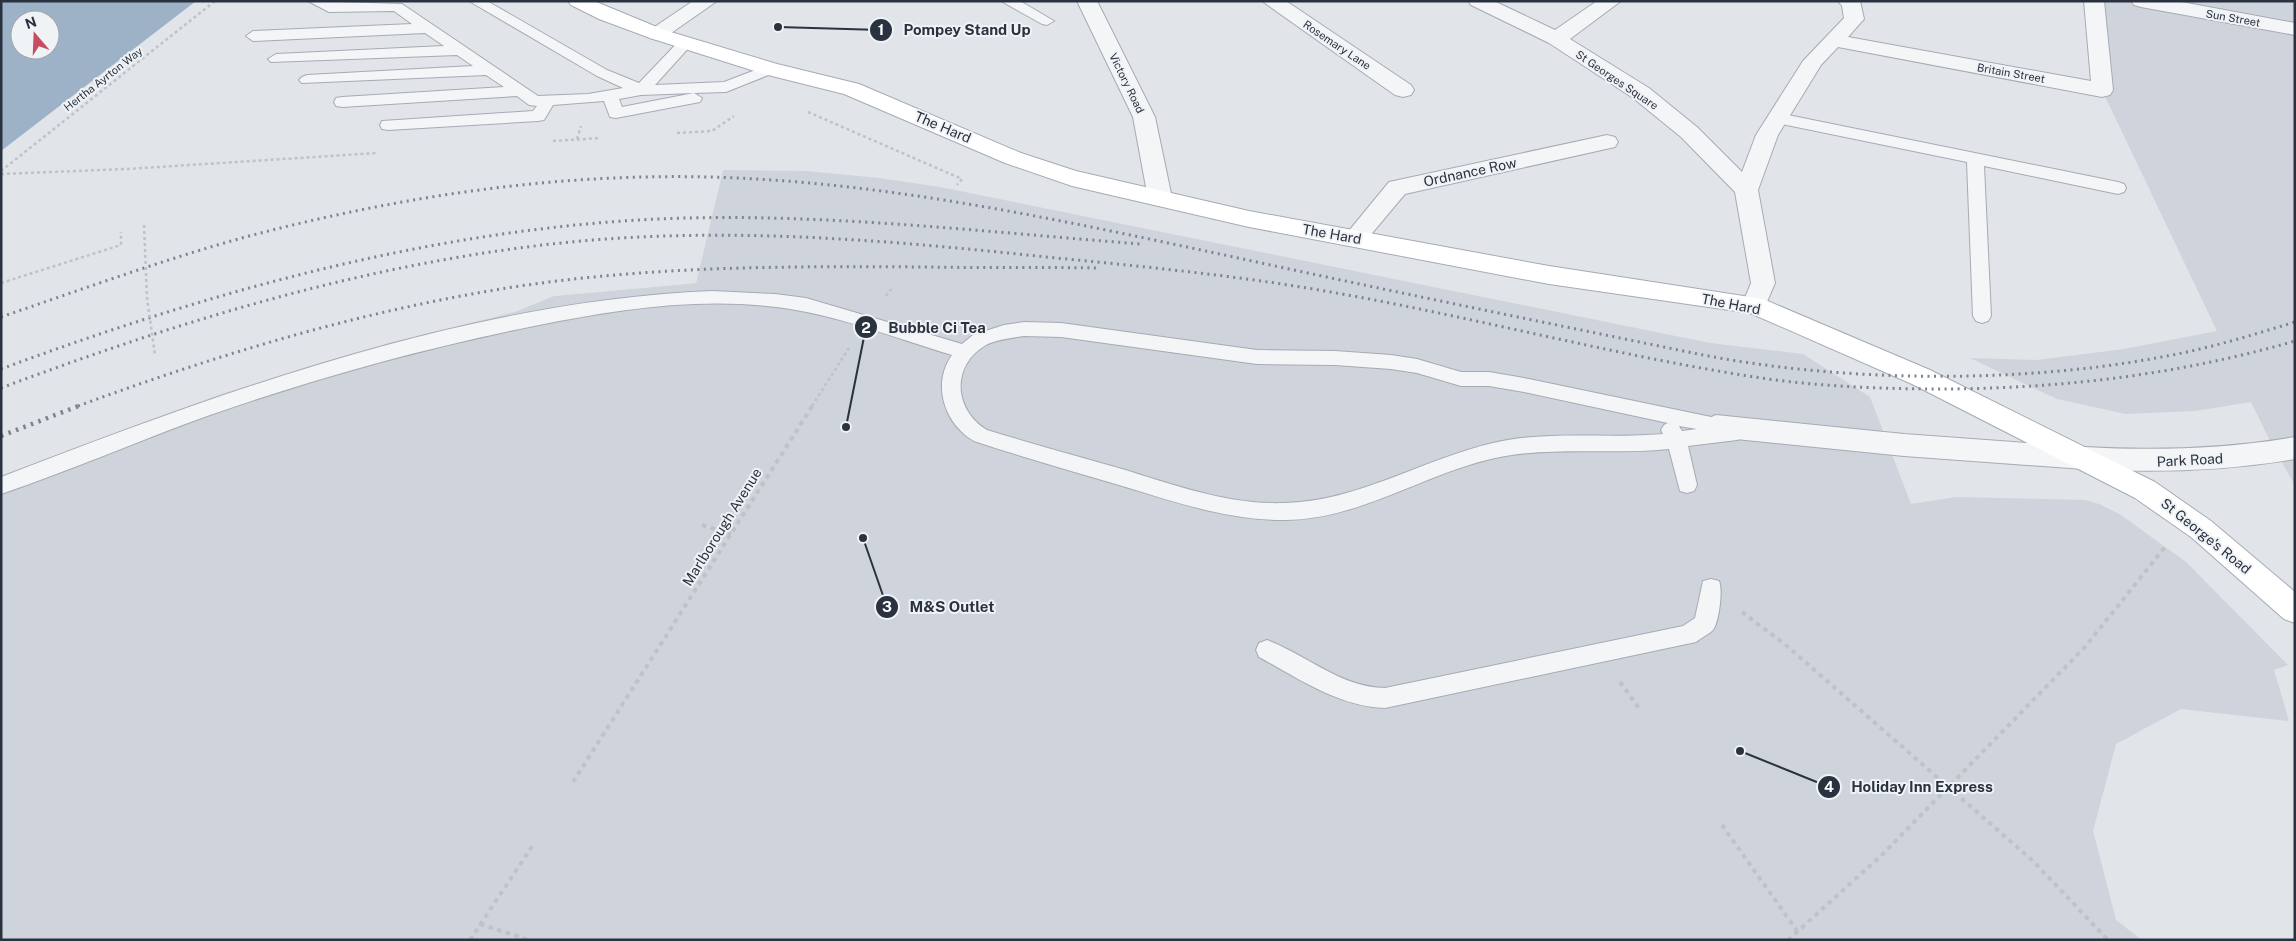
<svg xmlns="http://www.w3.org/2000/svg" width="2296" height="941" font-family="'Public Sans',sans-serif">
	<rect width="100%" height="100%" fill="#e1e4e9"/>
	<g fill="#cfd3db">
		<polygon points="2094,1 2295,1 2295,485 2275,451 2251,402 2195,411 2126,414 2057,399 1970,358 2037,360 2124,349 2217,331 2102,90"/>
		<polygon points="723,170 806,171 879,178 940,187 1710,343 1803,354 1870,397 1911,504 1956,497 2085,500 2099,504 2121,515 2186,562 2288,665 2274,670 2289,721 2181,709 2116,744 2093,831 2116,920 2142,940 1,940 1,479 73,449 224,393 394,342 515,312 554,296 696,283"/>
	</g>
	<path fill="#9db2c7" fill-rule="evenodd" d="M1,1H196L1,151ZM20,20H50V50H20Z"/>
	<polygon fill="#e1e4e9" points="482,166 723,170 696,283 533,298 430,317 325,346 324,342 236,371 236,376 72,434 1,463 1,269 151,223 153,190 215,182 307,175"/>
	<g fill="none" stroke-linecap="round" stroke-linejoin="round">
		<g stroke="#a6abb3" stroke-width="2">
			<g id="service">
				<path d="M308,1L402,4L538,96L588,94L623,88L597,76L469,1H487L607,70L639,83L681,39L686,37L694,42L655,85L724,82L771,64L779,69L776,72L726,92L694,93L702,98L700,102L616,118L610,117L604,101L553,105L544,120L538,121L388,130L382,129L380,125L382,121L533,111L537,106L529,105L517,96L342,107L336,106L334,102L336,98L342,97L504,87L486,75L302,83L299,80L302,77L307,75L473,66L457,55L271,62L268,59L276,54L444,46L425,33L253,41L246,36L253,31L412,24L394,11L329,12ZM694,93L622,107L619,99L641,95Z"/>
				<polygon points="1001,1 1020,1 1054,21 1047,25 1042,24"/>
				<polygon points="1778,113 2118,182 2124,184 2126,188 2124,192 2118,194 1984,166 1991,316 1988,321 1982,323 1976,321 1973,316 1967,162 1772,122 1770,118 1772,114"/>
				<path d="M712,291L775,294L806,298L962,344L973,335L1004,325L1024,322L1061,323L1257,350L1335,351L1391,355L1417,359L1461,372H1489L1524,378L1716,418L1723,421L1726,426L1737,424L1744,427L1747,432L1744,437L1737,440L1688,446L1697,485L1694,491L1687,493L1680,491L1669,449C1612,455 1552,446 1495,458C1423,474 1357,521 1282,520C1226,520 1172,501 1119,485C1071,471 1022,457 974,441C945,424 931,385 952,355C895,338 835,314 776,307C696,297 613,310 534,326C424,348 316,378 210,415C140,440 72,470 1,494V477C227,390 469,301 712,291ZM1024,336L1061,337L1257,364L1335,365L1391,369L1417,373L1461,386H1489L1524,392L1668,423L1664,425L1661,430L1663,434C1607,439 1548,430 1493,443C1423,459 1357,502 1284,503C1229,505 1174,485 1122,469C1077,456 1032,444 987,430C954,410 950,366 986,345C997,339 1012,338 1024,336ZM1679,426L1697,429L1682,431Z"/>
				<path d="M1711,579L1719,581C1723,590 1719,622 1713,630C1709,634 1701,638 1696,642L1385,708C1339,707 1298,678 1259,657L1256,650L1259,643L1267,640C1307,655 1340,687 1385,688L1683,626L1695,618L1703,581Z"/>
			</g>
		</g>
		<g stroke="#a6abb3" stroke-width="2">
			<g id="minor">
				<polygon points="693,1 717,1 664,38 657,40 650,38 647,34 650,30"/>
				<polygon points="1077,1 1097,1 1155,117 1172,198 1168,204 1160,206 1152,204 1148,198 1133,117"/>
				<polygon points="1262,1 1286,1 1411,85 1414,90 1411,95 1403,97 1395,95"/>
				<polygon points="1468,1 1494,1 1555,30 1597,1 1621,1 1570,39 1649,88 1697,127 1742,172 1756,135 1803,61 1844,18 1842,6 1838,1 1860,1 1864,19 1848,37 2091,81 2084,1 2104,1 2113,90 2110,95 2102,97 1838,47 1821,65 1778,135 1758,190 1775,283 1763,311 1754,314 1745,311 1742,305 1751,283 1735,192 1681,137 1633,98 1549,43 1471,5"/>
				<polygon points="2131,1 2176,1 2295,23 2295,35 2141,7 2134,5"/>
				<polygon points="1607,135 1615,137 1618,142 1615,147 1405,194 1363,244 1355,246 1347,244 1343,238 1389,182"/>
				<polygon points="1716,415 1904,434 2084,447 2094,450 2098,458 2094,466 2084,469 1904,456 1716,437 1707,433 1703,426 1707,419"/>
			</g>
		</g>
		<g stroke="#a6abb3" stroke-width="2">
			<path id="tertiary" d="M2295,437V459C2224,471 2155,473 2084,469L2074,466L2070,458L2074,450L2084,447C2155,451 2224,449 2295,437Z"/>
		</g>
		<g stroke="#a6abb3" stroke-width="2">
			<polygon id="secondary" points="568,1 594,1 664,30 777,64 859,84 1021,153 1076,171 1249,211 1549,266 1763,299 1930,370 2155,482 2211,521 2295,592 2295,623 2284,619 2191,537 2135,498 1912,384 1750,313 1549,284 1249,227 1072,186 1005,163 844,94 764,74 650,38 599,19 571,5"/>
		</g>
		<g stroke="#bfc2c7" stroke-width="2.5" stroke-dasharray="3 3" stroke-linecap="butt">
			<polyline points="808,112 962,179 957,185"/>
			<polyline points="677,133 712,131 734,116"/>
			<polyline points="577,139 581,126"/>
			<polyline points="553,141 601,138"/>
			<polyline points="1,171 215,1"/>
			<polyline points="1,174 127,169 377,153"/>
			<polyline points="1,283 121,245 121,232"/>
			<polyline points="886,296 893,287"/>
			<polyline points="812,406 849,348"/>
		</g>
		<g stroke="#bfc2c7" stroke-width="4" stroke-dasharray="4.5 4.5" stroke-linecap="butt">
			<polyline points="702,525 731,534"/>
			<polyline points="1742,612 1787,646 2033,861 2108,940"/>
			<polyline points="1620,682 1641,711"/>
			<polyline points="573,782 813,405"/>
			<polyline points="1722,825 1797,931"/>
			<polyline points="480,924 529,940"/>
			<polyline points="470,940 533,845"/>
			<polyline points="1788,940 1882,855 2085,647 2165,547"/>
		</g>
		<use href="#service" fill="#f3f5f7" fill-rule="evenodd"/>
		<use href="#minor" fill="#f3f5f7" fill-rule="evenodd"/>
		<use href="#tertiary" fill="#f3f5f7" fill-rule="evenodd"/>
		<use href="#secondary" fill="#fff" fill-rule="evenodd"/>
		<g stroke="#7b8492" stroke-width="3" stroke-dasharray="2 4.5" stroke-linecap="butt">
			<path d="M1,317C83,289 165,259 249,236C378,202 511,180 644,177C842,172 1037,215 1229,256C1385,290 1542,322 1698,354C1839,382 2015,384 2156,358C2204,350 2249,336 2295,322"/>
			<path d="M1,369C201,295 409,236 623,221C793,209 971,231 1141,244"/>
			<path d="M1,388C177,322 356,267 543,245C711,225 878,239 1046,257C1139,266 1232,275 1325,291C1471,316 1615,356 1761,378C1823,387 1886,389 1948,389C2067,388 2181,374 2295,341"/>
			<path d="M78,406C222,353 368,309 520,286C655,266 790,266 926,267C983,268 1041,267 1098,268"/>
		</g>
		<polyline stroke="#7b8492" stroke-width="4.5" stroke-dasharray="2.5 5.5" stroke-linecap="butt" points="1,436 81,405"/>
		<polyline stroke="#bfc2c7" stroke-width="2.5" stroke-dasharray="3 3" stroke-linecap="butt" points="144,225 147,298 155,355"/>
	</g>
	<g text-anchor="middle" stroke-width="4" stroke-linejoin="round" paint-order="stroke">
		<g font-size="11" fill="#2a3240" stroke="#f0f3f6">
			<text transform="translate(2233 18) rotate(10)" y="4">Sun Street</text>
			<text transform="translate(1337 45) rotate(34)" y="4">Rosemary Lane</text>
			<text transform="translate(2011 73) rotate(10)" y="4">Britain Street</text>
			<text transform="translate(103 79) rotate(-38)" y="4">Hertha Ayrton Way</text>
			<text transform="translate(1617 80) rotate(34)" y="4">St Georges Square</text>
			<text transform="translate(1127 83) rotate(64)" y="4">Victory Road</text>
		</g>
		<g font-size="14" fill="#2a3240" stroke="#f0f3f6">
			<text transform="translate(943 127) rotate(23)" y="5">The Hard</text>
			<text transform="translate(1470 172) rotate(-12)" y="5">Ordnance Row</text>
			<text transform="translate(1332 234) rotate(10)" y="5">The Hard</text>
			<text transform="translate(1731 304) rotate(11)" y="5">The Hard</text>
			<text transform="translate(2190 460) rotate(-3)" y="5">Park Road</text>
			<text transform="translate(722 527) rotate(-58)" y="5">Marlborough Avenue</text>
			<text transform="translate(2206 536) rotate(39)" y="5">St George's Road</text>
		</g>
	</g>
	<path fill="none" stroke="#2a3240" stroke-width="2" d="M778 27L881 30M846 427L866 327M863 538L887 607M1740 751L1829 787"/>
	<g fill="#2a3240" stroke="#f0f3f6" stroke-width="2">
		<circle cx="778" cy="27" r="5"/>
		<circle cx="846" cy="427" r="5"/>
		<circle cx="863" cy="538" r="5"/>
		<circle cx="1740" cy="751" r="5"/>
		<circle cx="881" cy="30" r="12"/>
		<circle cx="866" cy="327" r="12"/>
		<circle cx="887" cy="607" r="12"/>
		<circle cx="1829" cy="787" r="12"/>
	</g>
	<g font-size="15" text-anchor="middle" font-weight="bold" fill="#fff">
		<text x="881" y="35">1</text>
		<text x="866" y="333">2</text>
		<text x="887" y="612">3</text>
		<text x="1829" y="792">4</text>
	</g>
	<g font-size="15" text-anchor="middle" font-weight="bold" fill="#2a3240" stroke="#f0f3f6" stroke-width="4" stroke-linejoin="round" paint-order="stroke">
		<text x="967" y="35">Pompey Stand Up</text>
		<text x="937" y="333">Bubble Ci Tea</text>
		<text x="952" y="612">M&amp;S Outlet</text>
		<text x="1922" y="792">Holiday Inn Express</text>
	</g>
	<rect width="2296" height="941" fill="none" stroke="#2a3240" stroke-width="5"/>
	<g transform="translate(35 35) rotate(341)"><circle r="24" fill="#f0f3f6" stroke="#a1a6ad"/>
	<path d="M0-4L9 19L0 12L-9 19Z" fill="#c84c60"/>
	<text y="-8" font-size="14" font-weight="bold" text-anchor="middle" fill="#2a3240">N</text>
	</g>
</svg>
